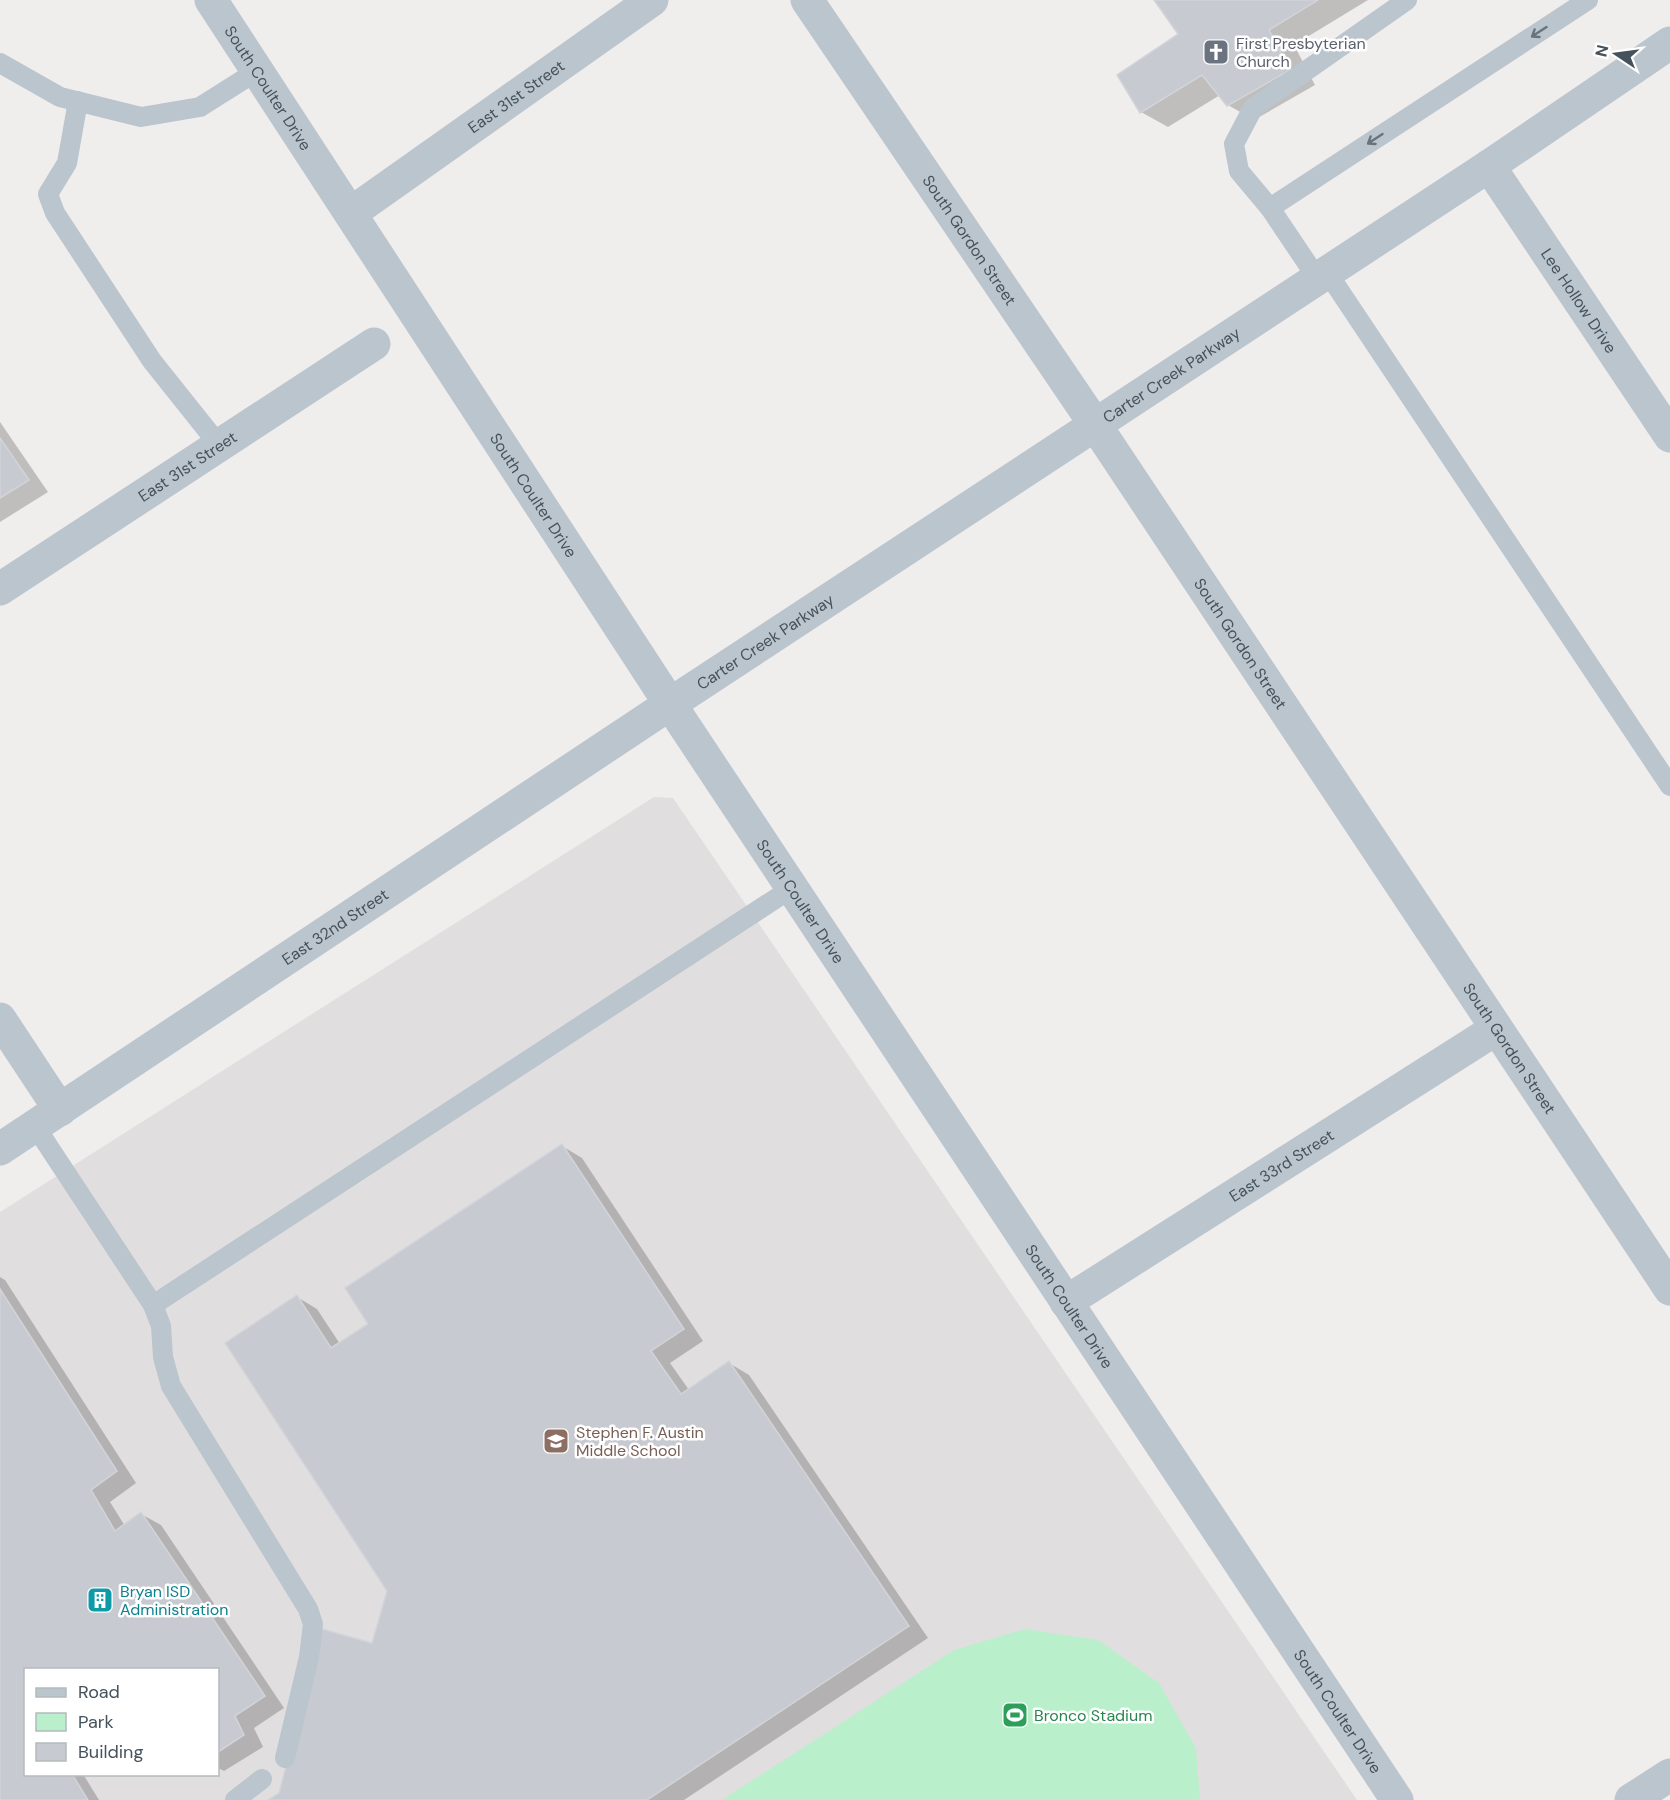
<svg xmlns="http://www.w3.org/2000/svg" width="1670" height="1800" font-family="'DM Sans',sans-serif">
	<rect width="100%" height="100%" fill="#f0eded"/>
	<path fill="#e1dedf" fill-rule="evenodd" d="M654,797L673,798L1357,1800H0V1212ZM26,1670H218V1774H26Z"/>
	<polygon fill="#baefcc" points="1025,1629 1098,1640 1159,1683 1196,1748 1200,1800 722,1800 954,1650"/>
	<g fill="#0003">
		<polygon points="1156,0 1368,0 1294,45 1315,85 1254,120 1228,105 1220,95 1168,127 1141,112 1180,35"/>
		<polygon points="0,422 48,492 0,522"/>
		<polygon points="562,1146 582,1158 703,1341 670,1363 689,1390 729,1363 749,1375 928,1638 684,1800 271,1800 280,1794 373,1645 388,1591 297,1297 317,1309 340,1344 370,1324"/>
		<polygon points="0,1277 5,1280 136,1483 110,1502 125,1526 141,1514 161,1525 284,1708 254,1728 263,1747 224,1771 218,1768 218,1670 26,1670 26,1774 83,1774 99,1800 0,1800"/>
	</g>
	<g fill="#c7cad0" stroke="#d1d4d9" stroke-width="1.5">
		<polygon points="1154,0 1318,0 1269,30 1290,70 1227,106 1202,75 1140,113 1117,75 1178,34"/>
		<polygon points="0,438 29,480 0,498"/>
		<polygon points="562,1144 684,1329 651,1351 681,1394 729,1361 909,1626 647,1800 268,1800 279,1793 322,1629 372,1643 387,1591 225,1343 297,1295 331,1348 368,1324 345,1288"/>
		<polygon points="0,1289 117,1471 91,1490 115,1531 141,1512 265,1696 235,1716 244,1735 218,1752 218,1670 26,1670 26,1774 72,1774 88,1800 0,1800"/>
	</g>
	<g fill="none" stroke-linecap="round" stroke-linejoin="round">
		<g stroke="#bbc5cd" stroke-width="20">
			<polyline points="0,63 60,97 141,117 200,107 257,71"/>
			<polyline points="78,101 67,163 48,194 55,213 152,361 219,445"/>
			<polyline points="1270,208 1239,171 1234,144 1253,108 1407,0"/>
			<polyline points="1327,272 1670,786"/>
			<polyline points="1317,278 1270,208 1588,0"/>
			<polyline points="35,1126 153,1305 161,1326 163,1357 171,1386 308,1609 313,1624 309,1657 285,1758"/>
			<polyline points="153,1305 792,888"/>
			<polyline points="235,1800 262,1779"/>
		</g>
		<g stroke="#bbc5cd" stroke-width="33">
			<path id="s1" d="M807,0L1096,426L1670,1289"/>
			<path id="s2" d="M1489,166L1670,436"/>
			<path id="s3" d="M351,213L652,0"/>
			<path id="s4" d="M0,589L374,344"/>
			<polyline points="0,1019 60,1110"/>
			<path id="s5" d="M1066,1302L1496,1029"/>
			<polyline points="1631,1800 1670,1775"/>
		</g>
		<g stroke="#bbc5cd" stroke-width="33">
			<path id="s6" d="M211,0L670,704L1397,1800"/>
			<path id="s7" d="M0,1149L670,704L1489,166L1670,43"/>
		</g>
	</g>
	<defs><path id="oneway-shaft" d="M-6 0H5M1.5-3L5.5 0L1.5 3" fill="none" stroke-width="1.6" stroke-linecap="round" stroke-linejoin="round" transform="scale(1.5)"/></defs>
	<g stroke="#68747d">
		<use href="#oneway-shaft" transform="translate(1539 32) rotate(147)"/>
		<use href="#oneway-shaft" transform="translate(1375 139) rotate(147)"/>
	</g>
	<defs>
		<g id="church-square" transform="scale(1.35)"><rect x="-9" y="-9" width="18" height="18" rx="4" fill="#6b7280" stroke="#fff"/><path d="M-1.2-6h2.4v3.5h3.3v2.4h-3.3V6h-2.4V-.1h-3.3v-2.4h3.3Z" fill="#fff"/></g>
		<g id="school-square" transform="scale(1.35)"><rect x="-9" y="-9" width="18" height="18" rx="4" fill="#8d6e63" stroke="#fff"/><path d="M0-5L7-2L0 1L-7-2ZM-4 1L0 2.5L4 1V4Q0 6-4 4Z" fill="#fff"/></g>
		<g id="building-square" transform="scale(1.35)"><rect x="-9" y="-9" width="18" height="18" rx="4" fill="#0f9aa8" stroke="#fff"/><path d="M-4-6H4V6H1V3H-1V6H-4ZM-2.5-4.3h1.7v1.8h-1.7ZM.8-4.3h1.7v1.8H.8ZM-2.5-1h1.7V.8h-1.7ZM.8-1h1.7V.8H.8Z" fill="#fff"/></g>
		<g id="stadium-square" transform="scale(1.35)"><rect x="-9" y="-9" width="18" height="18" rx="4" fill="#2e9e5b" stroke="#fff"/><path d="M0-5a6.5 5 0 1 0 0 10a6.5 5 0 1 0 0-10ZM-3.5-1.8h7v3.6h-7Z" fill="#fff"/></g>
	</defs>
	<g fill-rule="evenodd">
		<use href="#church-square" x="1216" y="52"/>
		<use href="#school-square" x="556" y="1441"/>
		<use href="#building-square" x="100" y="1600"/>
		<use href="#stadium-square" x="1015" y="1715"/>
	</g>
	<g text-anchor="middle" stroke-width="5" stroke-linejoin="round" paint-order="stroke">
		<g font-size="16" fill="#5b616d" stroke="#fff" text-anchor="start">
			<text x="1236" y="49">First Presbyterian<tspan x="1236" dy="18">Church</tspan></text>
		</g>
		<g font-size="16" fill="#45525b" stroke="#fff">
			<text dy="6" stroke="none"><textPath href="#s6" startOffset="105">South Coulter Drive</textPath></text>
			<text dy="6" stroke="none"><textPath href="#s3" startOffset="202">East 31st Street</textPath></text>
			<text dy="6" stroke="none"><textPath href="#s1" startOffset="290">South Gordon Street</textPath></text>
			<text dy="6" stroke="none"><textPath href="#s2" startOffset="162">Lee Hollow Drive</textPath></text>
			<text dy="6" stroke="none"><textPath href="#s7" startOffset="1404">Carter Creek Parkway</textPath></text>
			<text dy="6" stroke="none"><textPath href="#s4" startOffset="224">East 31st Street</textPath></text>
			<text dy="6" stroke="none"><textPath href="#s6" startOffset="591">South Coulter Drive</textPath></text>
			<text dy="6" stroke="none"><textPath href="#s7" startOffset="918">Carter Creek Parkway</textPath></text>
			<text dy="6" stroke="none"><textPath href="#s1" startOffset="776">South Gordon Street</textPath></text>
			<text dy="6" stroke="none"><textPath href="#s6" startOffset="1077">South Coulter Drive</textPath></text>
			<text dy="6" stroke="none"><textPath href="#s7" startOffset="402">East 32nd Street</textPath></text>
			<text dy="6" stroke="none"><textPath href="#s1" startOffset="1262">South Gordon Street</textPath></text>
			<text dy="6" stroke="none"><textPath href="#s5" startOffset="255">East 33rd Street</textPath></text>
			<text dy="6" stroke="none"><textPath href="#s6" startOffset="1563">South Coulter Drive</textPath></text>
			<text dy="6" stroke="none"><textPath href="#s6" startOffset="2049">South Coulter Drive</textPath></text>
		</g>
		<g font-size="16" fill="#785e54" stroke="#fff" text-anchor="start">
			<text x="576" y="1438">Stephen F. Austin<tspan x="576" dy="18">Middle School</tspan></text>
		</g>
		<g font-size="16" fill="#0d838f" stroke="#fff" text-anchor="start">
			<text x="120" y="1597">Bryan ISD<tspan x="120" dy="18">Administration</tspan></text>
		</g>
		<g font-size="16" fill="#27864d" stroke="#fff" text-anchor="start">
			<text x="1034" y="1721">Bronco Stadium</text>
		</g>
	</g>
	<rect x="24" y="1668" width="195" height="108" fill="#ffffff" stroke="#b5babd" stroke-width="1.5"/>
	<rect x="36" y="1688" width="30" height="9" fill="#bbc5cd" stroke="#b5babd" stroke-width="1.5"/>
	<text x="78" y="1698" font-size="18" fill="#45525b">Road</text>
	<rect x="36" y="1713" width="30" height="18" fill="#baefcc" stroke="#b5babd" stroke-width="1.5"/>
	<text x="78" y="1728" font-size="18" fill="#45525b">Park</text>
	<rect x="36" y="1743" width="30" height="18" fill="#c7cad0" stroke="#b5babd" stroke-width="1.5"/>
	<text x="78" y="1758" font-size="18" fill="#45525b">Building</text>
	<g transform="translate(1616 54) rotate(283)" stroke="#ffffff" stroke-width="4.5" paint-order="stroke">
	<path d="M0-4.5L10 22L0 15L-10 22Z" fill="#45525b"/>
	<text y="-9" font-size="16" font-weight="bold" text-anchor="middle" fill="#45525b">N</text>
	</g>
</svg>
